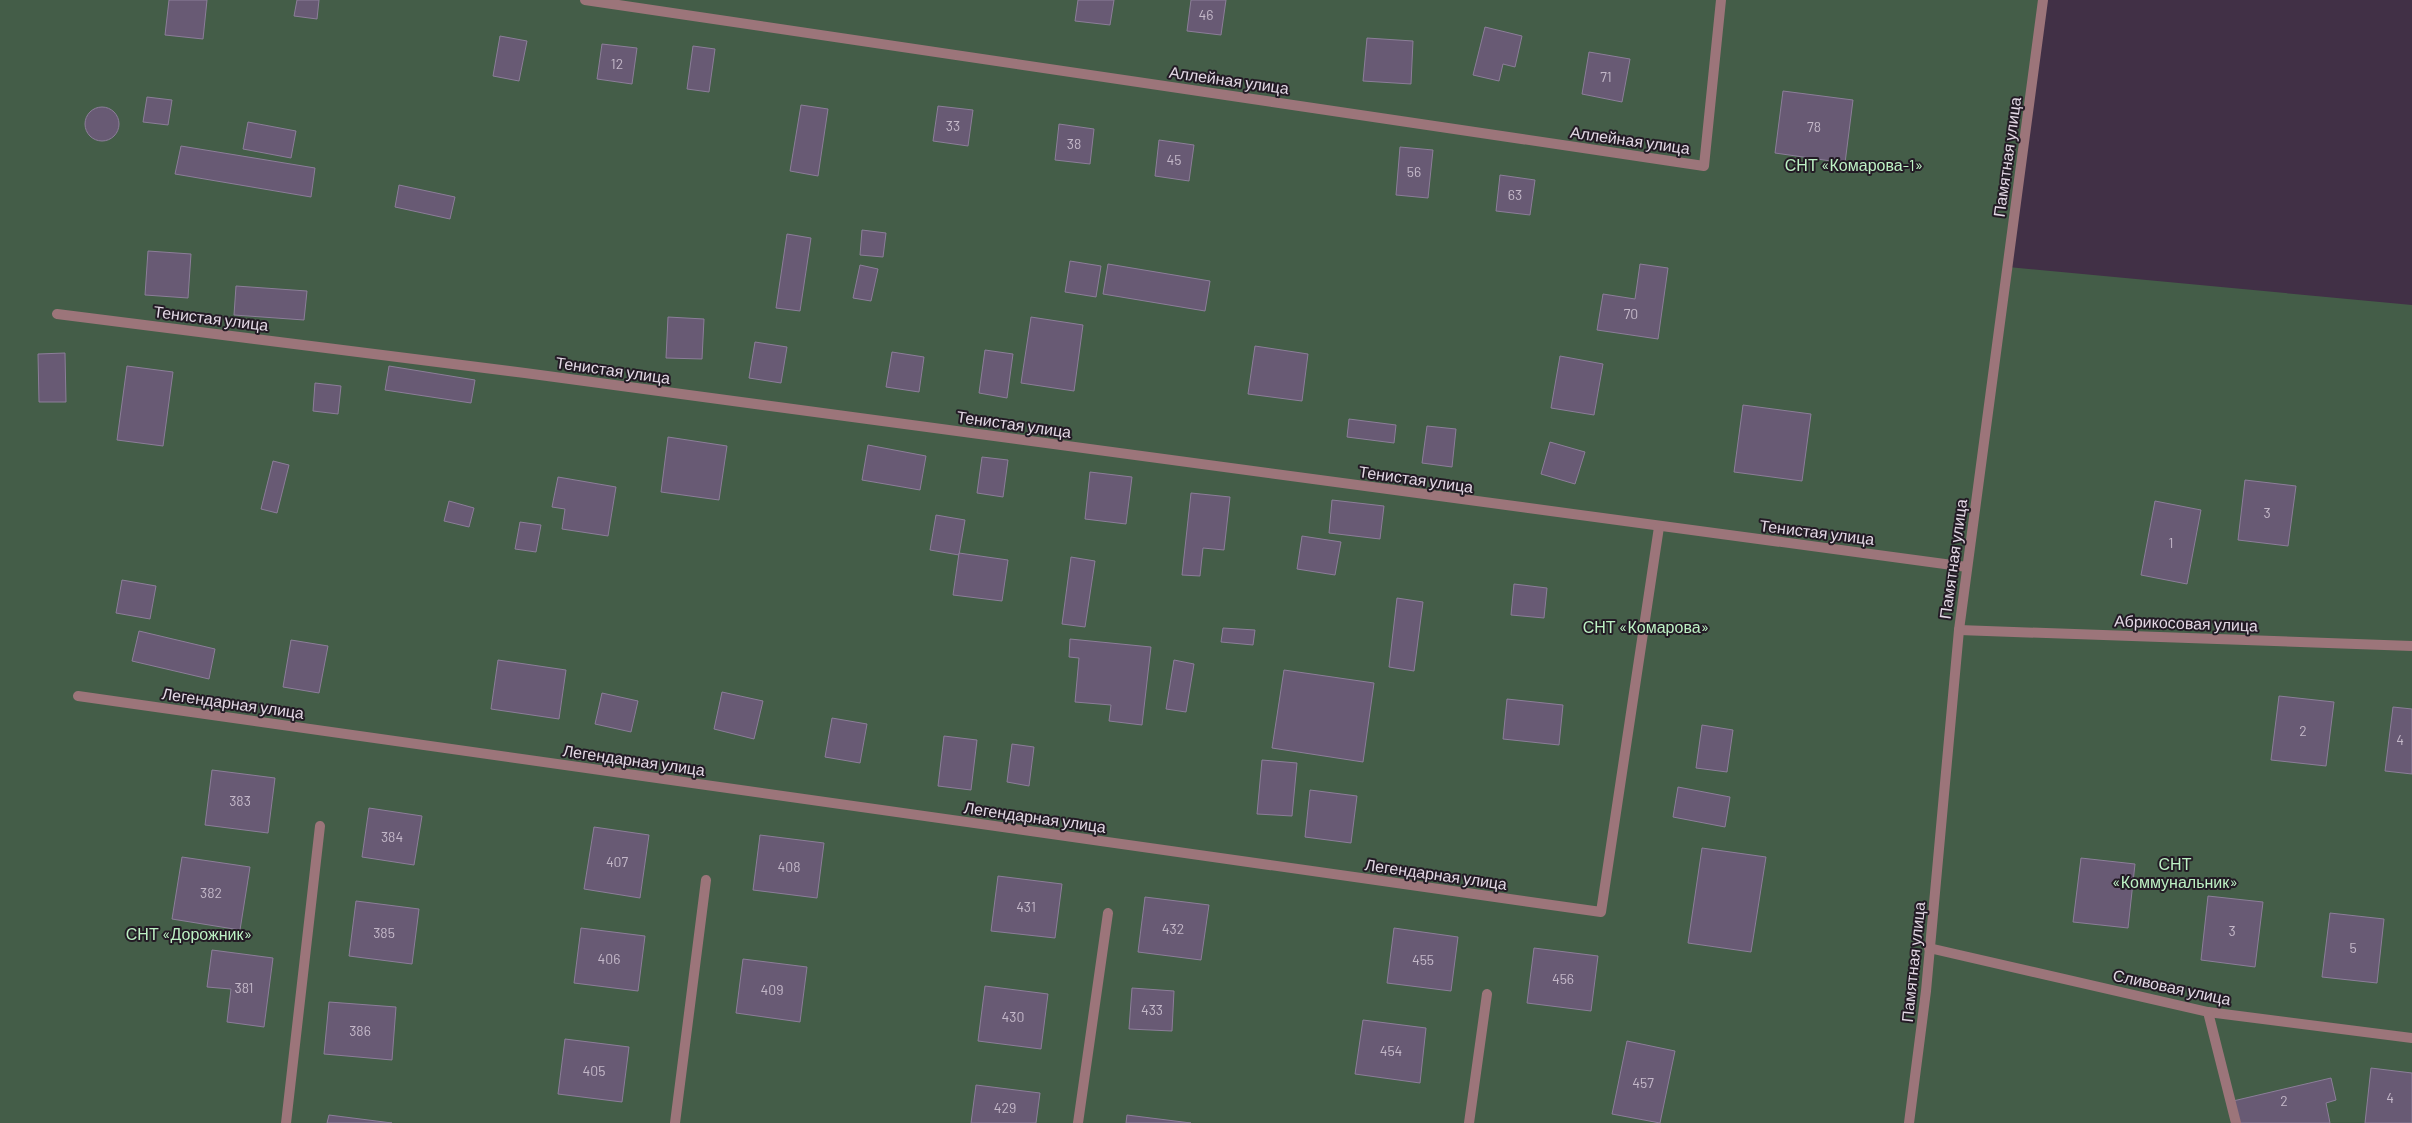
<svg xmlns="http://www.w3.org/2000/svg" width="2412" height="1123" font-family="Barlow,sans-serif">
	<rect width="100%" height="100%" fill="#413046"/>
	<polygon fill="#445d48" points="0,0 2043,0 2008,267 2412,305 2412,1123 0,1123"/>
	<g fill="#685a74" stroke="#8c7e99">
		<polygon points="169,0 207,0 203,39 165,35"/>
		<polygon points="297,0 319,0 317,19 294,16"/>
		<polygon points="1078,0 1114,0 1110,25 1075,21"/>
		<polygon points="1191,0 1226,0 1221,35 1187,31"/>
		<polygon points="1485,27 1522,36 1515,67 1503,64 1499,81 1473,75"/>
		<polygon points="500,36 527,41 519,81 493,76"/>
		<polygon points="1367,38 1413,41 1411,84 1363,81"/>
		<polygon points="602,44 637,48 632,84 597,79"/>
		<polygon points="693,46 715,49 709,92 687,89"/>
		<polygon points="1589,52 1630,59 1622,102 1582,94"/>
		<polygon points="1783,91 1853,100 1845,163 1775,153"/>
		<polygon points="147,97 172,100 168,125 143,122"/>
		<polygon points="801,105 828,109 818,176 790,171"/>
		<polygon points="938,106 973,110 968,146 933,141"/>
		<circle cx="102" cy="124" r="17"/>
		<polygon points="248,122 296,131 291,158 243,149"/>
		<polygon points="1059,124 1094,129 1090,164 1055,160"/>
		<polygon points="1159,140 1194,145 1189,181 1155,176"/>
		<polygon points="181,146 315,168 311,197 175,174"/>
		<polygon points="1400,147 1433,150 1428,198 1396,195"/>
		<polygon points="1500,175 1535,180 1530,215 1496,211"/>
		<polygon points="399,185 455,197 450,219 395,207"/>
		<polygon points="862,230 886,233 883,257 860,255"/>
		<polygon points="787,234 811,238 800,311 776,308"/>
		<polygon points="148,251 191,254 188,298 145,295"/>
		<polygon points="1070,261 1101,266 1096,297 1065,292"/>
		<polygon points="1108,264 1210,281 1205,311 1103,294"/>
		<polygon points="1640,264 1668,268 1658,339 1597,330 1603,294 1635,299"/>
		<polygon points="860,265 878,269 871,301 853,298"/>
		<polygon points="236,286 307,291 304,320 234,315"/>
		<polygon points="668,317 704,319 702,359 666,358"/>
		<polygon points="1031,317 1083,325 1074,391 1021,383"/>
		<polygon points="755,342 787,347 781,383 749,378"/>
		<polygon points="1255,346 1308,354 1302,401 1248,394"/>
		<polygon points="985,350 1013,354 1007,398 979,393"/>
		<polygon points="892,352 924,357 919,392 886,387"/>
		<polygon points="65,353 66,402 39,402 38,354"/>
		<polygon points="1560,356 1603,364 1594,415 1551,408"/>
		<polygon points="127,366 173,372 163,446 117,440"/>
		<polygon points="389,366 475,380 471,403 385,390"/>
		<polygon points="315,383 341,386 338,414 313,411"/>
		<polygon points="1743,405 1811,414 1802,481 1734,472"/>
		<polygon points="1349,419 1396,425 1394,443 1347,437"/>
		<polygon points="1427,426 1456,429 1452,467 1422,463"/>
		<polygon points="668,437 727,446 719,500 661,492"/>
		<polygon points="1550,442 1585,452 1575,484 1541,474"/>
		<polygon points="868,445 926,456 920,490 862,480"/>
		<polygon points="982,457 1008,460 1003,497 977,493"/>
		<polygon points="273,461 289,465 277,513 261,509"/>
		<polygon points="1090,472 1132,477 1126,524 1085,519"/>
		<polygon points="558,477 616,487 608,536 562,529 565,509 552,507"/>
		<polygon points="2245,480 2296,486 2288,546 2238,540"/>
		<polygon points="1191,493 1230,497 1224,550 1203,548 1200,576 1182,575"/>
		<polygon points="1332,500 1384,506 1380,539 1329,533"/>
		<polygon points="449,501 474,508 469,527 444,521"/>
		<polygon points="2155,501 2201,510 2187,584 2141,575"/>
		<polygon points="936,515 965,520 959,555 930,550"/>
		<polygon points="520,522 541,525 536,552 515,549"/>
		<polygon points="1302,536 1341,542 1335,575 1297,569"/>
		<polygon points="959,553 1008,560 1002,601 953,595"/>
		<polygon points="1071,557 1095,561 1085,627 1062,624"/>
		<polygon points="122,580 156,586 150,619 116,613"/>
		<polygon points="1514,584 1547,588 1544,618 1511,615"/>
		<polygon points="1397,598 1423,602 1414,671 1389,667"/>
		<polygon points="1223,628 1255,630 1253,645 1221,642"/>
		<polygon points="139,631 215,649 209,679 132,661"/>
		<polygon points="1070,639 1151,647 1142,725 1109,721 1111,705 1075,702 1079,658 1069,657"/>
		<polygon points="291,640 328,646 319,693 283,687"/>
		<polygon points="498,660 566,670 559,719 491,709"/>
		<polygon points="1174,660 1194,664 1186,712 1166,709"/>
		<polygon points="1284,670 1374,683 1363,762 1272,748"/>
		<polygon points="722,692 763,701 754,739 714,729"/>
		<polygon points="602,693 638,701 631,732 595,724"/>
		<polygon points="2279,696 2334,702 2326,766 2271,760"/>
		<polygon points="1507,699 1563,705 1559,745 1503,739"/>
		<polygon points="2393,707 2412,709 2412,774 2385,771"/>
		<polygon points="832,718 867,724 860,763 825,757"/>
		<polygon points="1702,725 1733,730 1727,772 1696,768"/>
		<polygon points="944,736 977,740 971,790 938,786"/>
		<polygon points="1012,744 1034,747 1029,786 1007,782"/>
		<polygon points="1262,760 1297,763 1292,816 1257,814"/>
		<polygon points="212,770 275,778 268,833 205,825"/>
		<polygon points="1678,787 1730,797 1725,827 1673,817"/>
		<polygon points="1310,790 1357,796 1351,843 1305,837"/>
		<polygon points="369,808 422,816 414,865 362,857"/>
		<polygon points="594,827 649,835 640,898 584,889"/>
		<polygon points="760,835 824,843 817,898 753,890"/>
		<polygon points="1702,848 1766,857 1751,952 1688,943"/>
		<polygon points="182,857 250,867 240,930 172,919"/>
		<polygon points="2081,858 2135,864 2128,928 2073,922"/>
		<polygon points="998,876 1062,884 1055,938 991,931"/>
		<polygon points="2208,896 2263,902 2255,967 2201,960"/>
		<polygon points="1145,897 1209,905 1201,960 1138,952"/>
		<polygon points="356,901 419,909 412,964 349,956"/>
		<polygon points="2330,913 2384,919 2377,983 2322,977"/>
		<polygon points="581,928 645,936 638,991 574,983"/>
		<polygon points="1394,928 1458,937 1451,991 1387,983"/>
		<polygon points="1534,948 1598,956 1591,1011 1527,1003"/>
		<polygon points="212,950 273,958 264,1027 227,1022 231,989 207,987"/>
		<polygon points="743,959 807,967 800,1022 736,1013"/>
		<polygon points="985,986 1048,994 1041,1049 978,1041"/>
		<polygon points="1132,988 1174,991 1172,1031 1129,1029"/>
		<polygon points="329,1002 396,1007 392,1060 324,1054"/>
		<polygon points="1363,1020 1426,1028 1420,1083 1355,1074"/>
		<polygon points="565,1039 629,1047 622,1102 558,1094"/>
		<polygon points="1627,1041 1675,1051 1660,1123 1612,1114"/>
		<polygon points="2371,1068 2412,1073 2412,1123 2365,1123"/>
		<polygon points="2331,1078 2336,1100 2326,1103 2330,1123 2238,1123 2233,1101"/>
		<polygon points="976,1085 1040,1093 1036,1123 971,1123"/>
		<polygon points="329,1115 392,1123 327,1123"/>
		<polygon points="1127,1115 1191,1123 1126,1123"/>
	</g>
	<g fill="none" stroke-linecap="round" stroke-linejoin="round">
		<g stroke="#9c757a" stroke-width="10">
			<polyline points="585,0 1704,166 1721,0"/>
			<polyline points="57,314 525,373 1967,567"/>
			<polyline points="1959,630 2412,646"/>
			<polyline points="78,696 1601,912 1659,527"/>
			<polyline points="1929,948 2208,1012 2412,1038"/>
			<polyline points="2208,1012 2236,1123"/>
			<polyline points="286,1123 320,826"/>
			<polyline points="675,1123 706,880"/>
			<polyline points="1078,1123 1108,913"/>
			<polyline points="1469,1123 1487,994"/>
		</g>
		<polyline stroke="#9c757a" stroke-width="10" points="1909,1123 1926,991 1959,630 2043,0"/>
	</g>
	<g text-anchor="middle" stroke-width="4" stroke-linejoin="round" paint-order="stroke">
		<g font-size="14" fill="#c4b8c9">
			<text x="1206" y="20">46</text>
			<text x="617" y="69">12</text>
			<text x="1606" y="82">71</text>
			<text x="953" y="131">33</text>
			<text x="1814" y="132">78</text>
			<text x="1074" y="149">38</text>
			<text x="1174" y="165">45</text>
			<text x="1414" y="177">56</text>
			<text x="1515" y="200">63</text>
			<text x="1631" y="319">70</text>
			<text x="2267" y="518">3</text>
			<text x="2171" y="548">1</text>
			<text x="2303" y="736">2</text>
			<text x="2400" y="745">4</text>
			<text x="240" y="806">383</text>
			<text x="392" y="842">384</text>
			<text x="617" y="867">407</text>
			<text x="789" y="872">408</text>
			<text x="211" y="898">382</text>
			<text x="1026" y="912">431</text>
			<text x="1173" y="934">432</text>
			<text x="2232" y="936">3</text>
			<text x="384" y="938">385</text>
			<text x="2353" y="953">5</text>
			<text x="609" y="964">406</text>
			<text x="1423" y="965">455</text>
			<text x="1563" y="984">456</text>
			<text x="244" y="993">381</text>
			<text x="772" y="995">409</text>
			<text x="1152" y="1015">433</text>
			<text x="1013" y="1022">430</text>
			<text x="360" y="1036">386</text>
			<text x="1391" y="1056">454</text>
			<text x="594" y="1076">405</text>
			<text x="1643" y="1088">457</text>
			<text x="2390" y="1103">4</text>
			<text x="2284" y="1106">2</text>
			<text x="1005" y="1113">429</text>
		</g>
		<g font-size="16" fill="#e3d8e5" stroke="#231b25">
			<text transform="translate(1229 80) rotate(8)" y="6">Аллейная улица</text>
			<text transform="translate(1630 140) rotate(8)" y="6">Аллейная улица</text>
			<text transform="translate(2007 157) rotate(-82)" y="6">Памятная улица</text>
			<text transform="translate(211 318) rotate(7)" y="6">Тенистая улица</text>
			<text transform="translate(613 370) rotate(8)" y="6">Тенистая улица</text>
			<text transform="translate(1014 424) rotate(8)" y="6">Тенистая улица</text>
			<text transform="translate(1416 479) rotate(8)" y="6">Тенистая улица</text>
			<text transform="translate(1817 532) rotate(7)" y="6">Тенистая улица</text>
			<text transform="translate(1953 559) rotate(-82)" y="6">Памятная улица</text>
			<text transform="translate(2186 623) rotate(2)" y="6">Абрикосовая улица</text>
			<text transform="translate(233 703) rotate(8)" y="6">Легендарная улица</text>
			<text transform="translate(634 760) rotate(8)" y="6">Легендарная улица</text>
			<text transform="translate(1035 817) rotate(8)" y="6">Легендарная улица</text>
			<text transform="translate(1436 874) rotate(8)" y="6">Легендарная улица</text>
			<text transform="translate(1913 962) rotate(-84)" y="6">Памятная улица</text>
			<text transform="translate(2172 987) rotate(12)" y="6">Сливовая улица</text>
		</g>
		<g font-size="16" fill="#bdf1c4" stroke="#231b25">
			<text x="1854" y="171">СНТ «Комарова-1»</text>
			<text x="1646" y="633">СНТ «Комарова»</text>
			<text x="2175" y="870">СНТ<tspan x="2175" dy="18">«Коммунальник»</tspan></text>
			<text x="189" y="940">СНТ «Дорожник»</text>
		</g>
	</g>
</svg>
